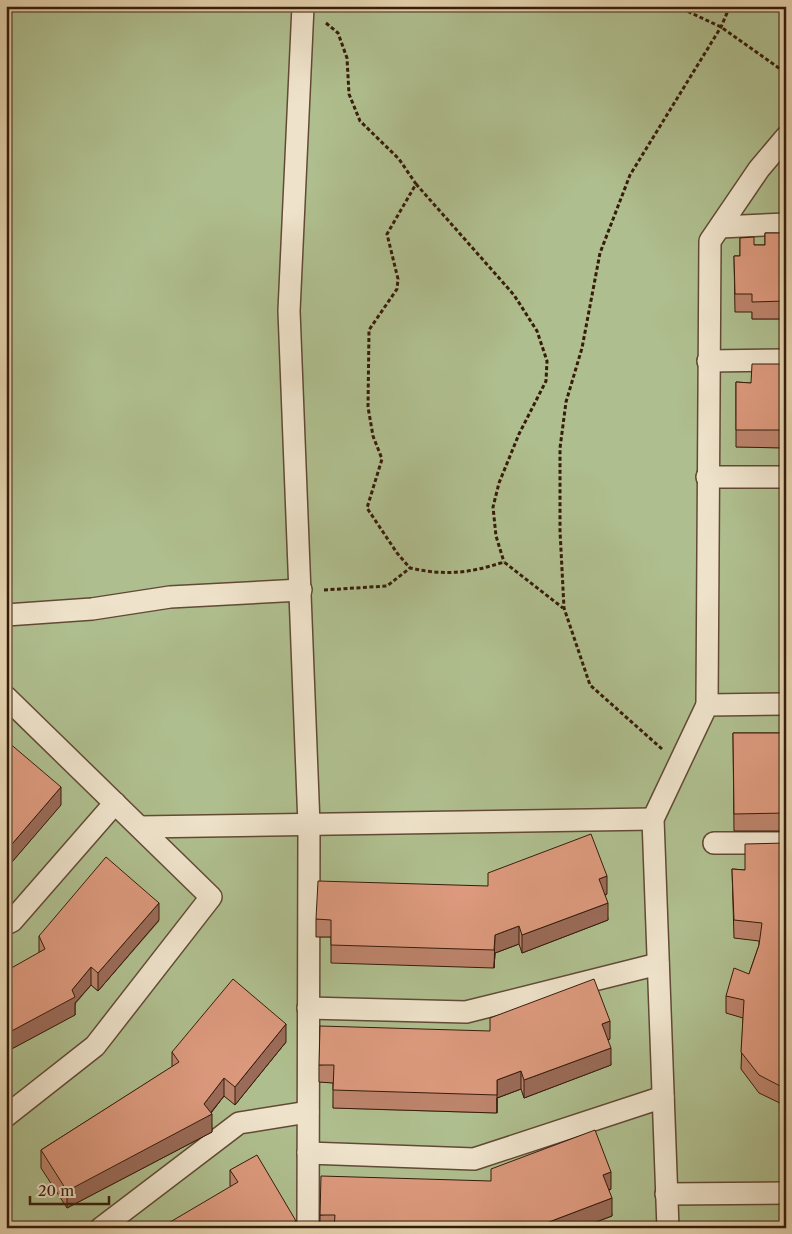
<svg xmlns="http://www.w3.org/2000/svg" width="792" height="1234" font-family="'Libre Caslon Text',serif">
	<rect width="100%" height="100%" fill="#e5d3ae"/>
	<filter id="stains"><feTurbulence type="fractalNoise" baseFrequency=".004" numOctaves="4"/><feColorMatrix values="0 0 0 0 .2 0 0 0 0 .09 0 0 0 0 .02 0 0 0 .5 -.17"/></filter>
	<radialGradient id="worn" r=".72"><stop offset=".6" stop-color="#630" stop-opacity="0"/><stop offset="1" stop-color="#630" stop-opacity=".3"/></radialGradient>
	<path fill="#afbe8e" stroke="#736d4c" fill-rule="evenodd" d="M6,6H786V250L752,312V319H786V382L736,447L786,448V1228H580L603,1192L611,1189L491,1186L320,1228H6V1052L75,1015L72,1008L91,985L98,991L159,921L39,954L6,989V869L61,805L6,762ZM488,891L607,894L519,944L495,953L494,967L331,937H317ZM491,1036L610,1039L602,1042L524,1097L521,1089L497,1098L496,1113L333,1108L334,1083L320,1082ZM286,1042L235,1104L224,1096L204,1122L172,1070Z"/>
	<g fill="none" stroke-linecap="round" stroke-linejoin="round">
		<g stroke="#624a34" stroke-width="24">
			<g id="street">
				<polyline points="303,6 289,311 309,825 308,1228"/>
				<polyline points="720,227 786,224"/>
				<polyline points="708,361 786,360"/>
				<polyline points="707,477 786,477"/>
				<polyline points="6,615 92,609 170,597 301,590"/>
				<polyline points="6,697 211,897 95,1046 6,1116"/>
				<polyline points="707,705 710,241 759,169 786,137"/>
				<polyline points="140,827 653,819"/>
				<polyline points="714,843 786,843"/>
				<polyline points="6,924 12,921 115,803"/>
				<polyline points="308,1008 466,1012 658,964"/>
				<polyline points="308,1153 474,1159 663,1097"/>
				<polyline points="666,1194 786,1193"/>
				<polyline points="101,1228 239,1123 308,1112"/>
				<polyline points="668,1228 653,819 707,705 786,704"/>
			</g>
		</g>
		<g stroke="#371c0b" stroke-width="3" stroke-dasharray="4 2.5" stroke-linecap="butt">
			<polyline points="676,6 721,27 786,73"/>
			<polyline points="326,23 338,33 347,58 349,94 360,121 399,159 416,184 387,234 398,279 397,289 369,330 368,407 373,436 382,459 367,508 397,553 410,568"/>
			<polyline points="416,184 514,295 537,331 547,361 546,381 519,434 499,483 493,507 496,536 504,562"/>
			<path d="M324,590L387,586L410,568C446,576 470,573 504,562L563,608"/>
			<polyline points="662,749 590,685 564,608 560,531 560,448 566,402 582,348 600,253 630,175 721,27 730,6"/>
		</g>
		<use href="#street" stroke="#eee2ca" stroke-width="21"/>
	</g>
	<g fill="#bd846c" stroke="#371c0b">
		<polygon points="765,233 786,233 786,319 752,319 752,312 735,312 734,256 740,256 740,238 754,245 765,245"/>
		<polygon points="786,364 786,448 736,447 736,382 751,383"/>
		<polygon points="733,733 786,733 786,831 734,831"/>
		<polygon points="786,843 786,1106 759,1093 741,1069 743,1018 726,1013 726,996 749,974 759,945 759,941 734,938 732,869 745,870"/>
		<polygon points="607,894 605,895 608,920 522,953 519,944 495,953 494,968 331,963 331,937 316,937 316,919"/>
		<polygon points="159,920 98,991 91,985 75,1003 75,1015 39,953 39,936"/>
		<polygon points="610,1039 608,1040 611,1065 524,1098 521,1089 497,1098 497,1113 333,1108 333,1083 319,1082 319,1065"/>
		<polygon points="286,1042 235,1105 224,1096 211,1113 212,1132 67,1208 41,1168 41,1150 172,1067 172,1052"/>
		<polygon points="230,1170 296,1228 230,1186"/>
		<polygon points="611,1189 609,1190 612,1216 580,1228 320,1228 320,1215"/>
	</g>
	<g fill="#9a6b58" stroke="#371c0b">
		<polygon points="61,787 61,805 6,869 6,851"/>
		<polygon points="607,876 607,894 599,897 599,879"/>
		<polygon points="159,903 159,920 98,991 98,973"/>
		<polygon points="608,903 608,920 522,953 522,935"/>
		<polygon points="519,926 519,944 495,953 494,968 495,935"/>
		<polygon points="91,967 91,985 75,1003 75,1015 6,1052 6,1034 72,990"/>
		<polygon points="610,1021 610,1039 602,1042 602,1024"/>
		<polygon points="286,1024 286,1042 235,1105 235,1087"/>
		<polygon points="611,1048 611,1065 524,1098 524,1080"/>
		<polygon points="521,1071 521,1089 497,1098 497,1113 497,1080"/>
		<polygon points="224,1078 224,1096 208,1116 212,1114 212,1132 67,1208 67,1191 204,1104"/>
		<polygon points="611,1172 611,1189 603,1192 603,1175"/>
		<polygon points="612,1198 612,1216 580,1228 533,1228"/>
		<polygon points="296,1221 296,1228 284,1228"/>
		<polygon points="522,1222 522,1228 505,1228"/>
	</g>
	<g fill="#dc997d" stroke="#371c0b">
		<polygon points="765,233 786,233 786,301 752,302 752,294 735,294 734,256 740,256 740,238 754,237 754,245 765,245"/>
		<polygon points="752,364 786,364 786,430 736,430 736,382 751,383"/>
		<polygon points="733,733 786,733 786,813 734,814"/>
		<polygon points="8,742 61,787 6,851 6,744"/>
		<polygon points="591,834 607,876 599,879 608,903 522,935 519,926 495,935 494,950 331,945 331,920 316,919 318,881 488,886 488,873"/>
		<polygon points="786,843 786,1089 759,1075 741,1052 744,1000 726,996 734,968 749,974 759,945 762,923 734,920 732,869 745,870 745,844"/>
		<polygon points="106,857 159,903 98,973 91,967 72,990 75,997 6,1034 6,971 45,949 39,936"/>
		<polygon points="233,979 286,1024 235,1087 224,1078 204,1104 212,1114 67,1191 41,1150 179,1062 172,1052"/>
		<polygon points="594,979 610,1021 602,1024 611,1048 524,1080 521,1071 497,1080 497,1095 333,1090 334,1065 319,1065 320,1026 490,1031 490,1018"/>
		<polygon points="595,1130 611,1172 603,1175 612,1198 533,1228 524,1228 522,1222 505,1228 334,1228 335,1215 320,1215 321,1176 491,1181 491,1169"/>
		<polygon points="257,1155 296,1221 284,1228 160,1228 238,1182 230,1170"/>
	</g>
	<rect width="792" height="1234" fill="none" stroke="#e5d3ae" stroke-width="25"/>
	<rect x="8" y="8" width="777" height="1219" fill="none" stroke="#371c0b" stroke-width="2.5"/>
	<rect x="12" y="12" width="767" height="1209" fill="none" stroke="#371c0b"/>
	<path d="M30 1196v8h79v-8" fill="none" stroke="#371c0b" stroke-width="2.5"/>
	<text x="38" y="1196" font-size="15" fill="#371c0b" stroke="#eee2ca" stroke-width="4" paint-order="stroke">20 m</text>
	<rect width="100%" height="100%" filter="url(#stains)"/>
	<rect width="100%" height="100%" fill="url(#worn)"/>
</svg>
